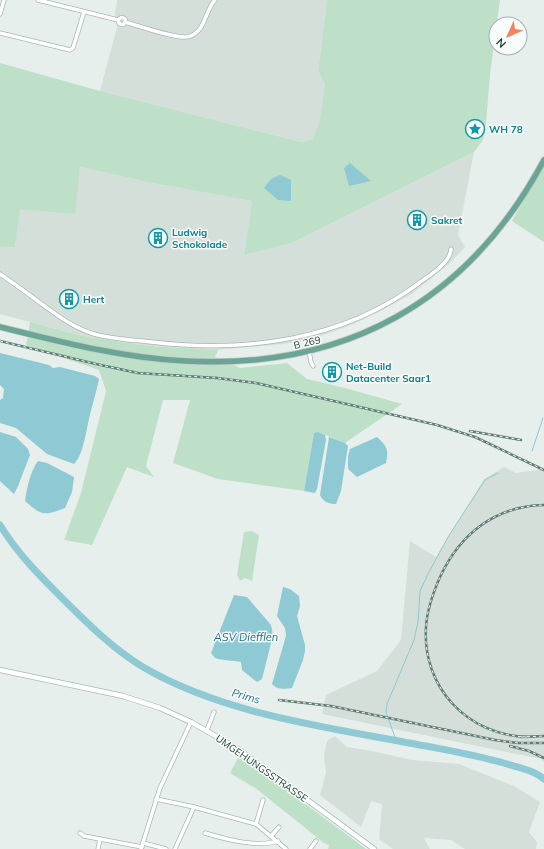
<svg xmlns="http://www.w3.org/2000/svg" width="544" height="849" font-family="Mulish,sans-serif">
	<rect width="100%" height="100%" fill="#e6efeb"/>
	<g fill="#d4dfda">
		<polygon points="117,0 327,0 318,71 325,84 319,123 312,139 302,142 100,91 117,27 115,12"/>
		<polygon points="474,152 458,235 465,247 449,264 412,294 377,313 349,326 315,338 283,344 218,350 149,346 83,336 0,314 0,247 15,247 19,209 80,167 152,183 252,201 244,255 292,243"/>
		<polygon points="504,467 516,473 544,469 544,762 541,759 322,714 326,695 377,671 401,640 410,541 436,557 484,479"/>
		<polygon points="335,736 347,747 372,751 412,760 459,764 514,786 540,802 529,832 537,842 536,849 465,849 451,840 424,838 430,849 393,849 379,839 382,804 371,801 361,827 320,795 326,772 324,755 327,741"/>
	</g>
	<g fill="#bfe0c8">
		<polygon points="327,0 500,0 490,74 486,124 483,140 474,152 292,243 244,255 252,201 152,183 80,167 75,214 20,209 15,247 0,247 0,63 100,91 302,142 312,139 319,123 325,84 318,71"/>
		<polygon points="544,162 544,242 512,221"/>
		<polygon points="30,322 83,336 149,346 218,350 215,357 240,368 287,363 307,379 345,388 402,404 345,443 318,432 314,433 304,491 218,479 173,463 190,400 163,400 146,466 154,477 127,467 92,545 64,540 81,493 106,391 99,370 26,345"/>
		<polygon points="252,531 259,535 252,581 245,578 240,581 237,575 244,532"/>
		<polygon points="239,756 250,763 366,849 328,849 329,845 324,843 258,790 230,773"/>
	</g>
	<g fill="#8ec9d4">
		<polygon points="350,163 371,181 349,186 344,168"/>
		<polygon points="280,175 291,180 291,201 278,200 264,188 271,179"/>
		<path d="M0,353L49,365L53,368L60,367L95,376L99,379C96,394 92,405 89,419C86,431 83,456 74,464L47,454L16,428L0,423V400L3,398L4,389L0,385Z"/>
		<polygon points="0,432 16,437 28,449 30,455 18,486 14,494 0,481"/>
		<polygon points="318,432 325,435 326,440 317,489 315,493 304,491 314,433"/>
		<path d="M329,437L345,443L348,446L341,491L336,504C329,504 323,502 320,495Z"/>
		<path d="M377,437C387,446 389,450 386,463L357,477L348,469V456L350,449Z"/>
		<path d="M38,461L47,463L74,477L72,492L65,508C44,516 42,516 25,501C27,488 30,472 38,461Z"/>
		<path d="M283,587L290,589L299,596L300,606L297,616L305,645V651L303,660L292,688C285,689 277,690 272,684L286,636L285,628L277,616Z"/>
		<path d="M234,595L247,597L271,625L273,635L262,679L257,682L242,670L241,662C232,660 224,661 215,658L211,653Z"/>
	</g>
	<g fill="none" stroke-linecap="round" stroke-linejoin="round">
		<g stroke="#8ec9d4" stroke-width="1">
			<polyline points="532,451 543,418"/>
			<polyline points="396,740 386,712 387,704 414,640 418,622 420,591 428,574 448,537 485,480 498,473"/>
		</g>
		<path stroke="#8ec9d4" stroke-width="7" d="M0,525C17,553 39,575 62,598C87,623 113,649 143,667C223,714 326,727 415,744C446,750 477,755 507,764C520,768 533,770 544,779"/>
		<g stroke="#a8b8b2" stroke-width="5">
			<g id="street">
				<polyline points="38,0 118,20"/>
				<polyline points="0,14 4,0"/>
				<circle cx="122" cy="21" r="3.5"/>
				<path d="M125,22C140,26 172,38 186,37C191,37 195,34 199,30C206,21 207,9 215,0"/>
				<polyline points="0,33 70,50 73,48 84,12"/>
				<path d="M0,274C13,283 26,292 39,302C57,315 73,328 94,334C112,339 132,340 151,342C244,353 342,341 419,283C429,276 451,262 451,249"/>
				<polyline points="309,351 311,362 313,366"/>
				<polyline points="207,730 214,712"/>
				<polyline points="156,799 194,807 256,824 286,849"/>
				<polyline points="256,824 263,800"/>
				<polyline points="80,833 84,836 142,847"/>
				<path d="M205,833C225,839 257,848 278,841"/>
				<polyline points="271,836 279,827"/>
				<polyline points="143,843 166,849"/>
				<polyline points="98,849 100,839"/>
				<polyline points="141,849 160,788 191,722"/>
				<polyline points="175,849 194,807"/>
				<polyline points="310,849 316,841"/>
			</g>
		</g>
		<g stroke="#a4bbb3" stroke-width="6">
			<polyline id="secondary" points="0,670 123,696 160,708 191,722 238,749 374,849"/>
		</g>
		<g stroke="#c2cac8" stroke-width="7">
			<path id="primary" d="M0,327C61,342 123,358 185,361C345,370 468,302 544,160"/>
		</g>
		<use href="#street" stroke="#fff" stroke-width="3.5"/>
		<use href="#secondary" stroke="#fff" stroke-width="4.5"/>
		<use href="#primary" stroke="#6aa596" stroke-width="5.5"/>
		<g stroke="#5f7d75" stroke-width="2.5">
			<g id="rail">
				<polyline points="0,341 96,364 138,373 217,378 256,383 437,425 475,437 544,470"/>
				<polyline points="470,431 521,440"/>
				<polyline points="279,700 331,706 495,740 518,743 544,743"/>
				<polyline points="521,737 544,736"/>
				<path d="M527,737C467,735 422,687 426,627C427,609 433,593 440,577C460,534 495,506 544,505"/>
				<polyline points="510,746 529,751 544,758"/>
			</g>
		</g>
		<use href="#rail" stroke="#f7fbf9" stroke-width="1" stroke-dasharray="3" stroke-linecap="butt"/>
	</g>
	<defs>
		<g id="sight-ring" transform="scale(1)"><circle r="9.5" fill="#f7fbf9" stroke="#0f9aa8" stroke-width="1.5"/><path d="M0-6L1.8-2.2L6-1.7L2.9 1.2L3.7 5.4L0 3.3L-3.7 5.4L-2.9 1.2L-6-1.7L-1.8-2.2Z" fill="#0f9aa8"/></g>
		<g id="building-ring" transform="scale(1)"><circle r="9.5" fill="#f7fbf9" stroke="#0f9aa8" stroke-width="1.5"/><path d="M-4-6H4V6H1V3H-1V6H-4ZM-2.5-4.3h1.7v1.8h-1.7ZM.8-4.3h1.7v1.8H.8ZM-2.5-1h1.7V.8h-1.7ZM.8-1h1.7V.8H.8Z" fill="#0f9aa8"/></g>
	</defs>
	<g fill-rule="evenodd">
		<use href="#sight-ring" x="475" y="129"/>
		<use href="#building-ring" x="417" y="220"/>
		<use href="#building-ring" x="158" y="238"/>
		<use href="#building-ring" x="69" y="299"/>
		<use href="#building-ring" x="332" y="372"/>
	</g>
	<g text-anchor="middle" stroke-width="3" stroke-linejoin="round" paint-order="stroke">
		<g font-size="10" font-weight="bold" fill="#0d838f" stroke="#f7fbf9" text-anchor="start">
			<text x="489" y="133">WH 78</text>
			<text x="431" y="224">Sakret</text>
			<text x="172" y="236">Ludwig<tspan x="172" dy="12">Schokolade</tspan></text>
			<text x="83" y="303">Hert</text>
			<text x="346" y="370">Net-Build<tspan x="346" dy="12">Datacenter Saar1</tspan></text>
		</g>
		<g font-size="10" fill="#24423a" stroke="#f7fbf9">
			<text transform="translate(307 342) rotate(-13)" y="4">B 269</text>
			<text transform="translate(262 768) rotate(35)" y="4">UMGEHUNGSSTRASSE</text>
		</g>
		<g font-size="11" font-style="italic" fill="#1c6f80" stroke="#f7fbf9">
			<text x="246" y="641">ASV Diefflen</text>
			<text transform="translate(246 696) rotate(16)" y="4">Prims</text>
		</g>
	</g>
	<g transform="translate(508 36) rotate(225)"><circle r="19" fill="#f7fbf9" stroke="#a3b1ad"/>
	<path d="M0-3L7 15L0 10L-7 15Z" fill="#f4845f"/>
	<text y="-6" font-size="11" font-weight="bold" text-anchor="middle" fill="#24423a">N</text>
	</g>
</svg>
